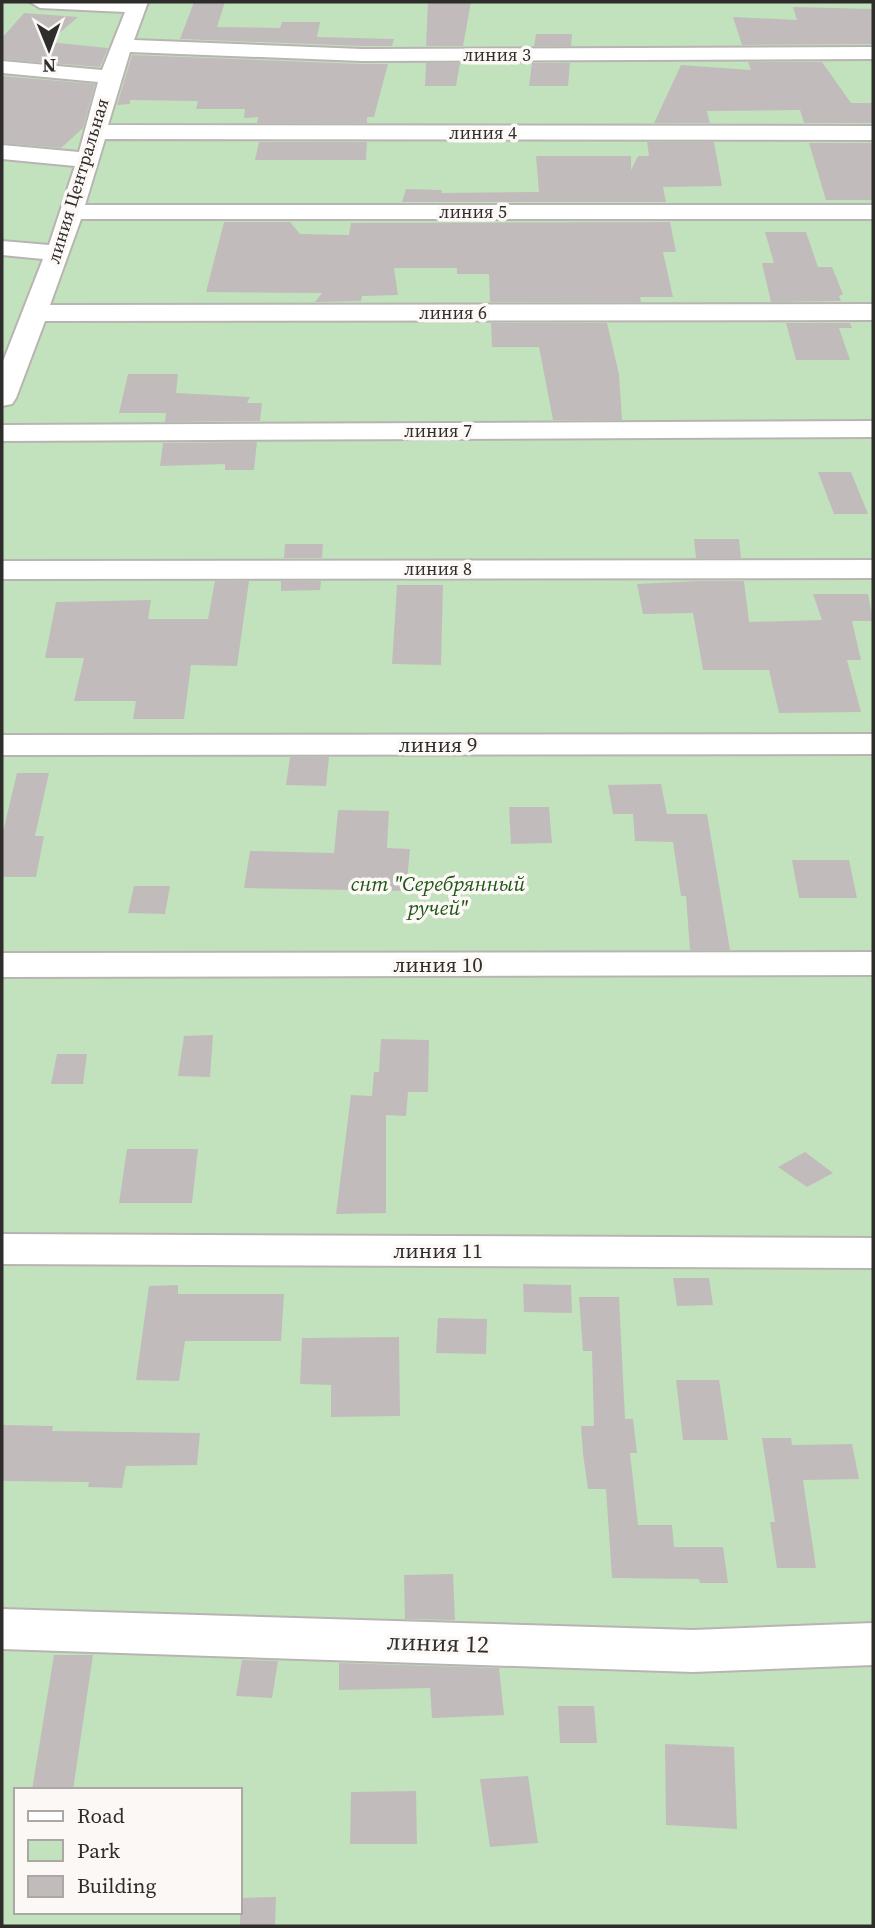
<svg xmlns="http://www.w3.org/2000/svg" width="875" height="1928" font-family="'Source Serif 4',serif">
	<rect width="100%" height="100%" fill="#fcf8f6"/>
	<path fill="#c2e2bd" fill-rule="evenodd" d="M2,2H873V1926H2ZM16,1790H240V1912H16Z"/>
	<g fill="#c1bcbb">
		<polygon points="194,2 225,2 217,27 280,28 282,22 320,22 317,37 394,39 392,46 362,46 180,39"/>
		<polygon points="428,2 471,2 463,46 426,46"/>
		<polygon points="793,7 873,9 873,44 742,45 733,17 797,20"/>
		<polygon points="24,13 78,17 49,42 108,48 100,67 2,59 2,38"/>
		<polygon points="536,34 572,34 571,46 534,46"/>
		<polygon points="132,55 362,64 388,64 374,117 367,117 367,123 257,123 258,117 244,118 245,109 196,109 198,101 130,100 130,104 117,105"/>
		<polygon points="748,62 822,62 851,103 873,103 873,123 804,123 800,110 707,111 710,123 654,123 681,65 751,70"/>
		<polygon points="426,63 460,63 456,86 425,86"/>
		<polygon points="532,63 570,63 568,86 529,86"/>
		<polygon points="2,76 95,84 83,128 61,148 2,143"/>
		<polygon points="259,142 367,142 366,160 255,160"/>
		<polygon points="647,142 714,142 722,186 663,187 666,202 402,202 406,189 442,190 441,193 539,192 536,156 631,156 631,170 638,156 649,156"/>
		<polygon points="809,143 873,143 873,200 826,200"/>
		<polygon points="224,222 290,222 300,234 349,235 351,223 670,222 676,252 663,252 673,297 640,297 641,302 490,302 489,274 457,274 457,268 394,268 398,295 362,296 361,301 315,302 322,293 206,292"/>
		<polygon points="765,232 806,232 818,267 832,267 843,294 839,296 841,301 771,302 762,263 774,263"/>
		<polygon points="491,323 607,323 619,374 622,420 553,420 539,347 492,347"/>
		<polygon points="786,323 850,323 852,328 839,328 850,360 796,360"/>
		<polygon points="128,374 178,374 176,393 250,397 247,403 262,403 260,421 165,422 166,413 119,413"/>
		<polygon points="257,442 254,470 225,470 225,464 160,466 163,443"/>
		<polygon points="818,472 851,472 868,514 834,514"/>
		<polygon points="694,539 739,539 741,558 696,558"/>
		<polygon points="285,544 323,544 322,558 284,558"/>
		<polygon points="215,581 249,581 237,666 191,665 184,719 133,719 136,701 74,701 84,658 45,658 56,602 151,600 148,619 208,619"/>
		<polygon points="281,581 321,581 320,590 281,591"/>
		<polygon points="699,581 744,581 749,622 822,620 813,594 868,594 873,621 852,621 861,660 847,660 861,712 779,713 769,670 703,670 693,613 643,614 637,584"/>
		<polygon points="397,585 443,585 441,665 392,664"/>
		<polygon points="290,757 329,757 326,786 286,785"/>
		<polygon points="17,773 49,773 35,836 44,836 36,877 2,877 2,836"/>
		<polygon points="661,784 667,814 707,814 730,950 690,950 686,896 681,896 673,842 635,841 633,814 613,814 608,785"/>
		<polygon points="509,807 549,807 552,843 511,844"/>
		<polygon points="338,810 389,811 387,848 410,849 406,891 244,888 250,851 334,853"/>
		<polygon points="792,860 849,860 857,898 799,898"/>
		<polygon points="134,886 170,886 165,914 128,913"/>
		<polygon points="213,1035 210,1077 178,1076 184,1036"/>
		<polygon points="381,1039 429,1040 428,1092 408,1092 406,1116 386,1115 386,1213 336,1214 351,1095 372,1096 374,1072 379,1072"/>
		<polygon points="57,1054 87,1054 83,1084 51,1084"/>
		<polygon points="127,1149 198,1149 192,1203 119,1203"/>
		<polygon points="805,1152 833,1173 807,1187 778,1167"/>
		<polygon points="673,1278 709,1278 713,1305 677,1306"/>
		<polygon points="523,1284 571,1285 572,1313 524,1312"/>
		<polygon points="178,1285 178,1294 284,1294 281,1341 185,1341 179,1381 136,1380 149,1286"/>
		<polygon points="579,1297 619,1297 625,1419 633,1419 637,1453 630,1453 638,1525 672,1525 674,1547 723,1547 728,1583 700,1583 699,1579 612,1578 606,1489 588,1489 583,1454 581,1426 594,1426 592,1351 583,1351"/>
		<polygon points="438,1318 487,1319 486,1354 436,1353"/>
		<polygon points="399,1337 400,1416 331,1417 331,1385 300,1384 302,1338"/>
		<polygon points="676,1380 719,1380 728,1440 683,1440"/>
		<polygon points="2,1425 53,1426 52,1431 200,1433 197,1465 126,1466 122,1488 88,1487 89,1482 2,1481"/>
		<polygon points="762,1438 791,1438 792,1445 852,1444 859,1479 803,1480 816,1568 777,1568 770,1522 775,1522"/>
		<polygon points="453,1574 455,1620 405,1619 404,1575"/>
		<polygon points="54,1655 93,1655 73,1790 32,1790"/>
		<polygon points="242,1660 278,1661 272,1698 236,1696"/>
		<polygon points="339,1663 499,1668 504,1715 432,1718 430,1688 339,1690"/>
		<polygon points="558,1706 594,1706 597,1743 560,1743"/>
		<polygon points="665,1744 734,1747 737,1829 666,1825"/>
		<polygon points="528,1776 538,1843 490,1847 480,1779"/>
		<polygon points="416,1791 417,1844 350,1844 351,1792"/>
		<polygon points="276,1897 275,1926 240,1926 240,1898"/>
	</g>
	<g fill="none" stroke-linecap="round" stroke-linejoin="round">
		<g stroke="#b8b4b2" stroke-width="4">
			<g id="minor">
				<polygon points="30,2 148,2 134,40 362,49 873,47 873,59 362,61 130,52 108,125 873,126 873,140 105,139 85,205 873,205 873,219 81,219 50,305 873,304 873,320 45,321 16,398 12,404 2,406 2,364 43,259 2,255 2,241 49,245 75,166 2,159 2,145 79,152 98,82 2,73 2,61 102,70 125,12 40,8"/>
				<polygon points="873,421 873,437 2,441 2,425"/>
				<polygon points="873,560 873,578 2,579 2,561"/>
				<polygon points="873,734 873,754 2,755 2,735"/>
				<polygon points="2,953 873,952 873,975 2,977"/>
				<polygon points="2,1234 873,1238 873,1268 2,1264"/>
				<polygon points="2,1609 693,1630 873,1623 873,1665 693,1672 2,1649"/>
			</g>
		</g>
		<use href="#minor" fill="#fff" fill-rule="evenodd"/>
	</g>
	<g text-anchor="middle" stroke-width="7" stroke-linejoin="round" paint-order="stroke">
		<g font-size="18" fill="#2f2d2c" stroke="#fcf8f6">
			<text x="497" y="61">линия 3</text>
			<text x="483" y="139">линия 4</text>
			<text transform="translate(78 181) rotate(-73)" y="6">линия Центральная</text>
			<text x="473" y="218">линия 5</text>
			<text x="453" y="319">линия 6</text>
			<text x="438" y="437">линия 7</text>
			<text x="438" y="575">линия 8</text>
		</g>
		<g font-size="21" fill="#2f2d2c" stroke="#fcf8f6">
			<text x="438" y="752">линия 9</text>
			<text x="438" y="972">линия 10</text>
			<text x="438" y="1258">линия 11</text>
		</g>
		<g font-size="21" font-style="italic" fill="#1f5618" stroke="#fcf8f6">
			<text x="438" y="891">снт "Серебрянный<tspan x="438" dy="24">ручей"</tspan></text>
		</g>
		<g font-size="24" fill="#2f2d2c" stroke="#fcf8f6">
			<text transform="translate(438 1643) rotate(2)" y="8">линия 12</text>
		</g>
	</g>
	<rect width="875" height="1928" fill="none" stroke="#2f2d2c" stroke-width="7"/>
	<rect x="14" y="1788" width="228" height="126" fill="#fcf8f6" stroke="#aaa7a5" stroke-width="2"/>
	<rect x="28" y="1811" width="35" height="10" fill="#ffffff" stroke="#aaa7a5" stroke-width="2"/>
	<text x="77" y="1823" font-size="21" fill="#2f2d2c">Road</text>
	<rect x="28" y="1840" width="35" height="21" fill="#c2e2bd" stroke="#aaa7a5" stroke-width="2"/>
	<text x="77" y="1858" font-size="21" fill="#2f2d2c">Park</text>
	<rect x="28" y="1876" width="35" height="21" fill="#c1bcbb" stroke="#aaa7a5" stroke-width="2"/>
	<text x="77" y="1893" font-size="21" fill="#2f2d2c">Building</text>
	<g transform="translate(49 49) rotate(179)" stroke="#fcf8f6" stroke-width="5" paint-order="stroke">
	<path d="M0-5L12 26L0 18L-12 26Z" fill="#2f2d2c"/>
	<text y="-10" font-size="19" font-weight="bold" text-anchor="middle" fill="#2f2d2c">N</text>
	</g>
</svg>
